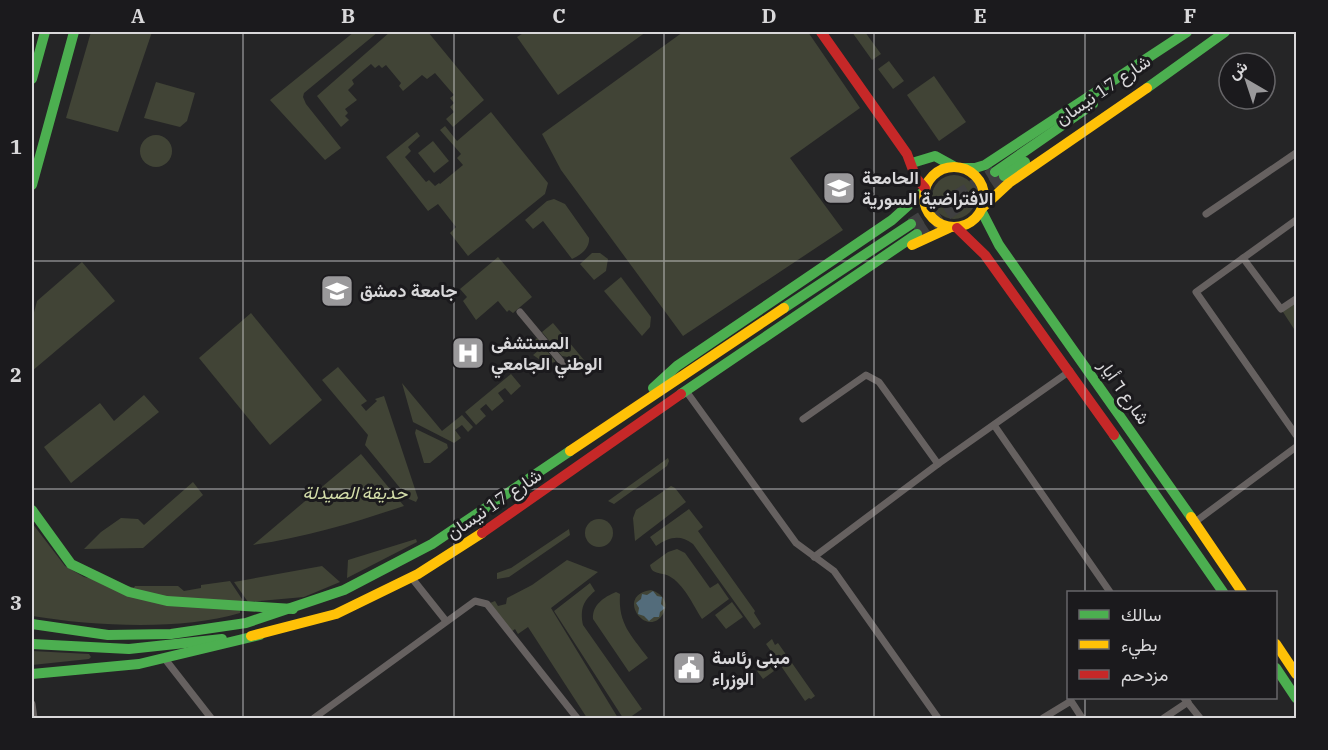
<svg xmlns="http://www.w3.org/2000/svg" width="1328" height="750" font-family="'IBM Plex Serif',Vazirmatn,serif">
	<rect width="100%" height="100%" fill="#252526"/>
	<g fill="#414436">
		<polygon points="91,32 152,32 118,132 66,118"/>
		<polygon points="354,32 378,32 304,93 303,97 306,104 341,148 325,160 270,100"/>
		<polygon points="390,32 428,32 484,100 453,127 446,119 454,112 450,107 454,103 450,98 454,95 435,73 427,79 422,75 403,91 399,86 401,83 386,65 382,68 379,65 375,68 371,64 352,80 354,84 348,90 357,100 345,109 348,113 345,116 349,120 341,127 317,96"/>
		<polygon points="525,32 646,32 558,95 517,37"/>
		<polygon points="683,32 808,32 860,108 790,158 843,230 683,336 561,170 542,134"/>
		<polygon points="852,32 865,32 881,54 872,60"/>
		<polygon points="889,61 904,81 893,89 878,69"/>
		<polygon points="934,76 966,122 939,141 907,95"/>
		<polygon points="156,82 195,93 187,121 180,127 144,118"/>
		<polygon points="491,112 548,183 545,194 468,256 450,233 456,227 438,204 428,211 386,157 417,132 420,136 408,147 411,151 405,157 426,182 429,180 435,186 439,183 440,184 463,165 457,158 461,154 440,130 445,126 457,141"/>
		<circle cx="156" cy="151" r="16"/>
		<polygon points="433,141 449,161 434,173 418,153"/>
		<circle cx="954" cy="197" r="22"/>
		<path d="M554,199L565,204L589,238C590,248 581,255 572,259L543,221L533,229L525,220L547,201Z"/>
		<polygon points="592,253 600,253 608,259 606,271 594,280 580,264"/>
		<polygon points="498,257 532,297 513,313 509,310 507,312 498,301 476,320 463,301 467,297 460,289"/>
		<polygon points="82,262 115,301 32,371 32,320 37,301"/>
		<polygon points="621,277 651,317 650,327 642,336 604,291"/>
		<polygon points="1296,299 1296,332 1281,309"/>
		<polygon points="251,313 322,400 270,445 199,358"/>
		<polygon points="553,323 589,366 573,358 562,356 542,332"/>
		<polygon points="537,338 555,361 555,362 546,364 533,355 539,350 533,342"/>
		<polygon points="338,367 367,401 361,405 366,411 377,401 375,399 384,396 418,498 416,502 409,499 365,445 368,435 322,380"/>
		<polygon points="511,374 521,386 511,395 505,388 498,393 504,401 492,411 486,404 480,409 486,416 476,425 465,412"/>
		<polygon points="402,383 442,431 462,415 473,427 468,432 462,425 455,430 461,438 454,443 413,422"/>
		<polygon points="144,395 159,412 71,483 44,447 100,403 114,421"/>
		<polygon points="416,429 447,444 448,448 430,463 424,463 415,433"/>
		<path d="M361,454L404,506C353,523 306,537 253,545Z"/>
		<polygon points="668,458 669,461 667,466 614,504 608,501"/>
		<polygon points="193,482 203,495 143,548 84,549 101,532 121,518 138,519 144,525"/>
		<polygon points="671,486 675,488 686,502 635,541 633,518 636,510"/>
		<path d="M689,509L703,527L698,531L755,611L754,613L761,624L754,629L693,544C680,534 669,537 656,546L650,537Z"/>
		<circle cx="599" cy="533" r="14"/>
		<path d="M32,523L65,566L84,577L240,610V613C180,631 94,626 32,616Z"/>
		<polygon points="569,529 570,535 509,577 497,579 497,573 511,568"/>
		<polygon points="416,539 417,542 347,578 348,560"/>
		<path d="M677,549L685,553L710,588L718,583L729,599L702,619C693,605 684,584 669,576C661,572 652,575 650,565L668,552Z"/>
		<polygon points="567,560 598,572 551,608 618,718 587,718 528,627 518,634 515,629 511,632 490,603 495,601 498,606 506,604 507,598 532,585"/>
		<polygon points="322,566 340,582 304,597 248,602 234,582"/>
		<polygon points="230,581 244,602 178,599 133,589 135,586 178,586 184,591 201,588 201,585"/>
		<path d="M590,583L595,591C583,601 580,609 583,625L642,709L629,718H623L554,611Z"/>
		<path d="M651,590C662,593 670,603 663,614C647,640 614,595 651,590Z"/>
		<path d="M616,592L620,594C618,624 631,635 648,658L629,672L593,619C592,605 604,597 616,592Z"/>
		<polygon points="732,602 743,617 726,629 715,615"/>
		<polygon points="772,639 775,645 778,643 815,696 811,699 809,698 805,701 766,644"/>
		<polygon points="32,651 89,654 91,657 89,659 32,665"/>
		<polygon points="768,662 774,671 763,679 757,671"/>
	</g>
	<polygon fill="#536c7b" points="653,591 657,596 662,597 661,604 665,608 660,612 659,617 654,617 649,621 644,616 638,614 639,608 636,603 641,599 642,594 647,595"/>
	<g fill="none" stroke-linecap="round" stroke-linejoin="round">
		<g stroke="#404041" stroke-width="12" stroke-dasharray="12 6" stroke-linecap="butt">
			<polyline points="911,224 995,172"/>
			<polyline points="917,234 1004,176"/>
		</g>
		<g stroke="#666160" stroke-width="7">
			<polyline points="1206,214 1296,153"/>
			<polyline points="1296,220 1196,292 1296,435"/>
			<polyline points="1243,258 1281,309 1296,299"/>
			<polyline points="520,312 565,366"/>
			<polyline points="686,391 796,543 834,571 938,718"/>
			<polyline points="803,419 866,375 879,382 938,464"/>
			<polyline points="994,425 1110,592"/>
			<polyline points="1195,522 1296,447"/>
			<polyline points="814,557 938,464 1070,371"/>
			<polyline points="411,577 446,621"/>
			<polyline points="165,659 211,718"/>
			<polyline points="1184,698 1200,718"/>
			<polyline points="32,704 34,718"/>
			<polyline points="314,718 475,601 487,604 577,718"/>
			<polyline points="1043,718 1071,701 1082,718"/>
			<polyline points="1164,718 1188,702"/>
		</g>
		<g stroke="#4caf50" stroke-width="10">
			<polyline points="32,79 45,32"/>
			<polyline points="1147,88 1225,32"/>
			<polyline points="912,163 935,156 955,167"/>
			<polyline points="962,168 975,168 985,165 1187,32"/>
			<polyline points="995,172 1093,104"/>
			<polyline points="1004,176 1025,162"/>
			<polyline points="32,185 74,32"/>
			<polyline points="981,210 999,245 1191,517"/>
			<polyline points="784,308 911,224"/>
			<polyline points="653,388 677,366 892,220 923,192"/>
			<polyline points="681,394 917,234"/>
			<polyline points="1114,435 1223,592"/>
			<polyline points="32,510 71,564 129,592 167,601 293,609"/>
			<polyline points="32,624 108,635 171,634 246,623 344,590 432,544 570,451"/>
			<polyline points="32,644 129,649 222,639"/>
			<polyline points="1276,668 1296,698"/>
			<polyline points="32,674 139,664 260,635"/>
		</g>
		<g stroke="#ffc107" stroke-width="10">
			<circle cx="954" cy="197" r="30"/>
			<polyline points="983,207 1009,183 1147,88"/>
			<polyline points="912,245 949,228"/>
			<polyline points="570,451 784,308"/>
			<polyline points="1191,517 1242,592"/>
			<polyline points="251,636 336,614 418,574 482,533"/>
			<polyline points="1276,644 1296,674"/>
		</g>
		<g stroke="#c62828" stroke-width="10">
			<polyline points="821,32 907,154 916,178 925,188"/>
			<polyline points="957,228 985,255 1114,435"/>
			<polyline points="482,533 681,394"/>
		</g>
	</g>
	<path fill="none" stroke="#d9d8da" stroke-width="1.5" stroke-opacity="0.55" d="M243,32V718M454,32V718M664,32V718M874,32V718M1085,32V592M32,261H1296M32,489H1296M1085,698V718"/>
	<defs>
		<g id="university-square" transform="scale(1.725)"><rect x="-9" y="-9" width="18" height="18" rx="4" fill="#9a999b" stroke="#1b1a1d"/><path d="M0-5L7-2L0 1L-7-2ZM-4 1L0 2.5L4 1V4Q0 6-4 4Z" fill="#fff"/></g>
		<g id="hospital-square" transform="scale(1.725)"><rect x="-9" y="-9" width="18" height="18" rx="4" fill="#9a999b" stroke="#1b1a1d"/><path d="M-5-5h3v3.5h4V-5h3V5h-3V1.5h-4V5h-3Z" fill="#fff"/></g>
		<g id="civic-square" transform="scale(1.725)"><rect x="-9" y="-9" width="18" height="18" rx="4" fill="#9a999b" stroke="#1b1a1d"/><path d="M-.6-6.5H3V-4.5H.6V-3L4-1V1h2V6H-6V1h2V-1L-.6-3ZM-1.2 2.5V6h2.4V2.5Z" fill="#fff"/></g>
	</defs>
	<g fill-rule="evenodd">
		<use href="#university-square" x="839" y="188"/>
		<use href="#university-square" x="337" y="291"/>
		<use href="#hospital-square" x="468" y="353"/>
		<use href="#civic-square" x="689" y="668"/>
	</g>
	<g text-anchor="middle" stroke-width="6" stroke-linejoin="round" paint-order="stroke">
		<g font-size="18" fill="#d9d8da" stroke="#1b1a1d">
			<text transform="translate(1103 90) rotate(-34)" y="6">شارع 17 نيسان</text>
			<text transform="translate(1124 392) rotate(55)" y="6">شارع ٦ أيار</text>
			<text transform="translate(494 504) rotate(-34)" y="6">شارع 17 نيسان</text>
		</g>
		<g font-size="18" font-weight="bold" fill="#d9d8da" stroke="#1b1a1d" text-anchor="start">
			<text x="862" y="184">الحامعة<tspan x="862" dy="21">الافتراضية السورية</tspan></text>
			<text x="360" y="297">جامعة دمشق</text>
			<text x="491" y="349">المستشفى<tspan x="491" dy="21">الوطني الجامعي</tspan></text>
			<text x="712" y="664">مبنى رئاسة<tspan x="712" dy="21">الوزراء</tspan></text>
		</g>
		<g font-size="18" font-style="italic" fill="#d4dea9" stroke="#1b1a1d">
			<text x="355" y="499">حديقة الصيدلة</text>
		</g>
	</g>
	<rect width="1328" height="750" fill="none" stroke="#1b1a1d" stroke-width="66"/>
	<rect x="1067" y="591" width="210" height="108" fill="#1b1a1d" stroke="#676669" stroke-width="1.5"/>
	<rect x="1079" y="610" width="30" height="9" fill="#4caf50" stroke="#676669" stroke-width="1.5"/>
	<text x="1121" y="621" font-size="18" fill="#d9d8da">سالك</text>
	<rect x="1079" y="640" width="30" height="9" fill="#ffc107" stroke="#676669" stroke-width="1.5"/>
	<text x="1121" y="651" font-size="18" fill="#d9d8da">بطيء</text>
	<rect x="1079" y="670" width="30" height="9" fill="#c62828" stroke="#676669" stroke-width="1.5"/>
	<text x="1121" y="681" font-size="18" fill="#d9d8da">مزدحم</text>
	<g transform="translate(1247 81) rotate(321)"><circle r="28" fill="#1b1a1d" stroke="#676669" stroke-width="1.5"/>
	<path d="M0-4.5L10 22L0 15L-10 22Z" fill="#9a999b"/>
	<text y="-9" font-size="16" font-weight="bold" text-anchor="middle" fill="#d9d8da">ش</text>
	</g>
	<rect x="33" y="33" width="1262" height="684" fill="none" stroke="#d9d8da" stroke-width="2"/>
	<g font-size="20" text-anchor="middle" font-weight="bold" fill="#d9d8da">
		<text x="138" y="23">A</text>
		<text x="348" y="23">B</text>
		<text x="559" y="23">C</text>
		<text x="769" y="23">D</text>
		<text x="980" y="23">E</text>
		<text x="1190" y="23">F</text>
		<text x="16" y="154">1</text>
		<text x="16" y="382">2</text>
		<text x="16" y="610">3</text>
	</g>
</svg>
